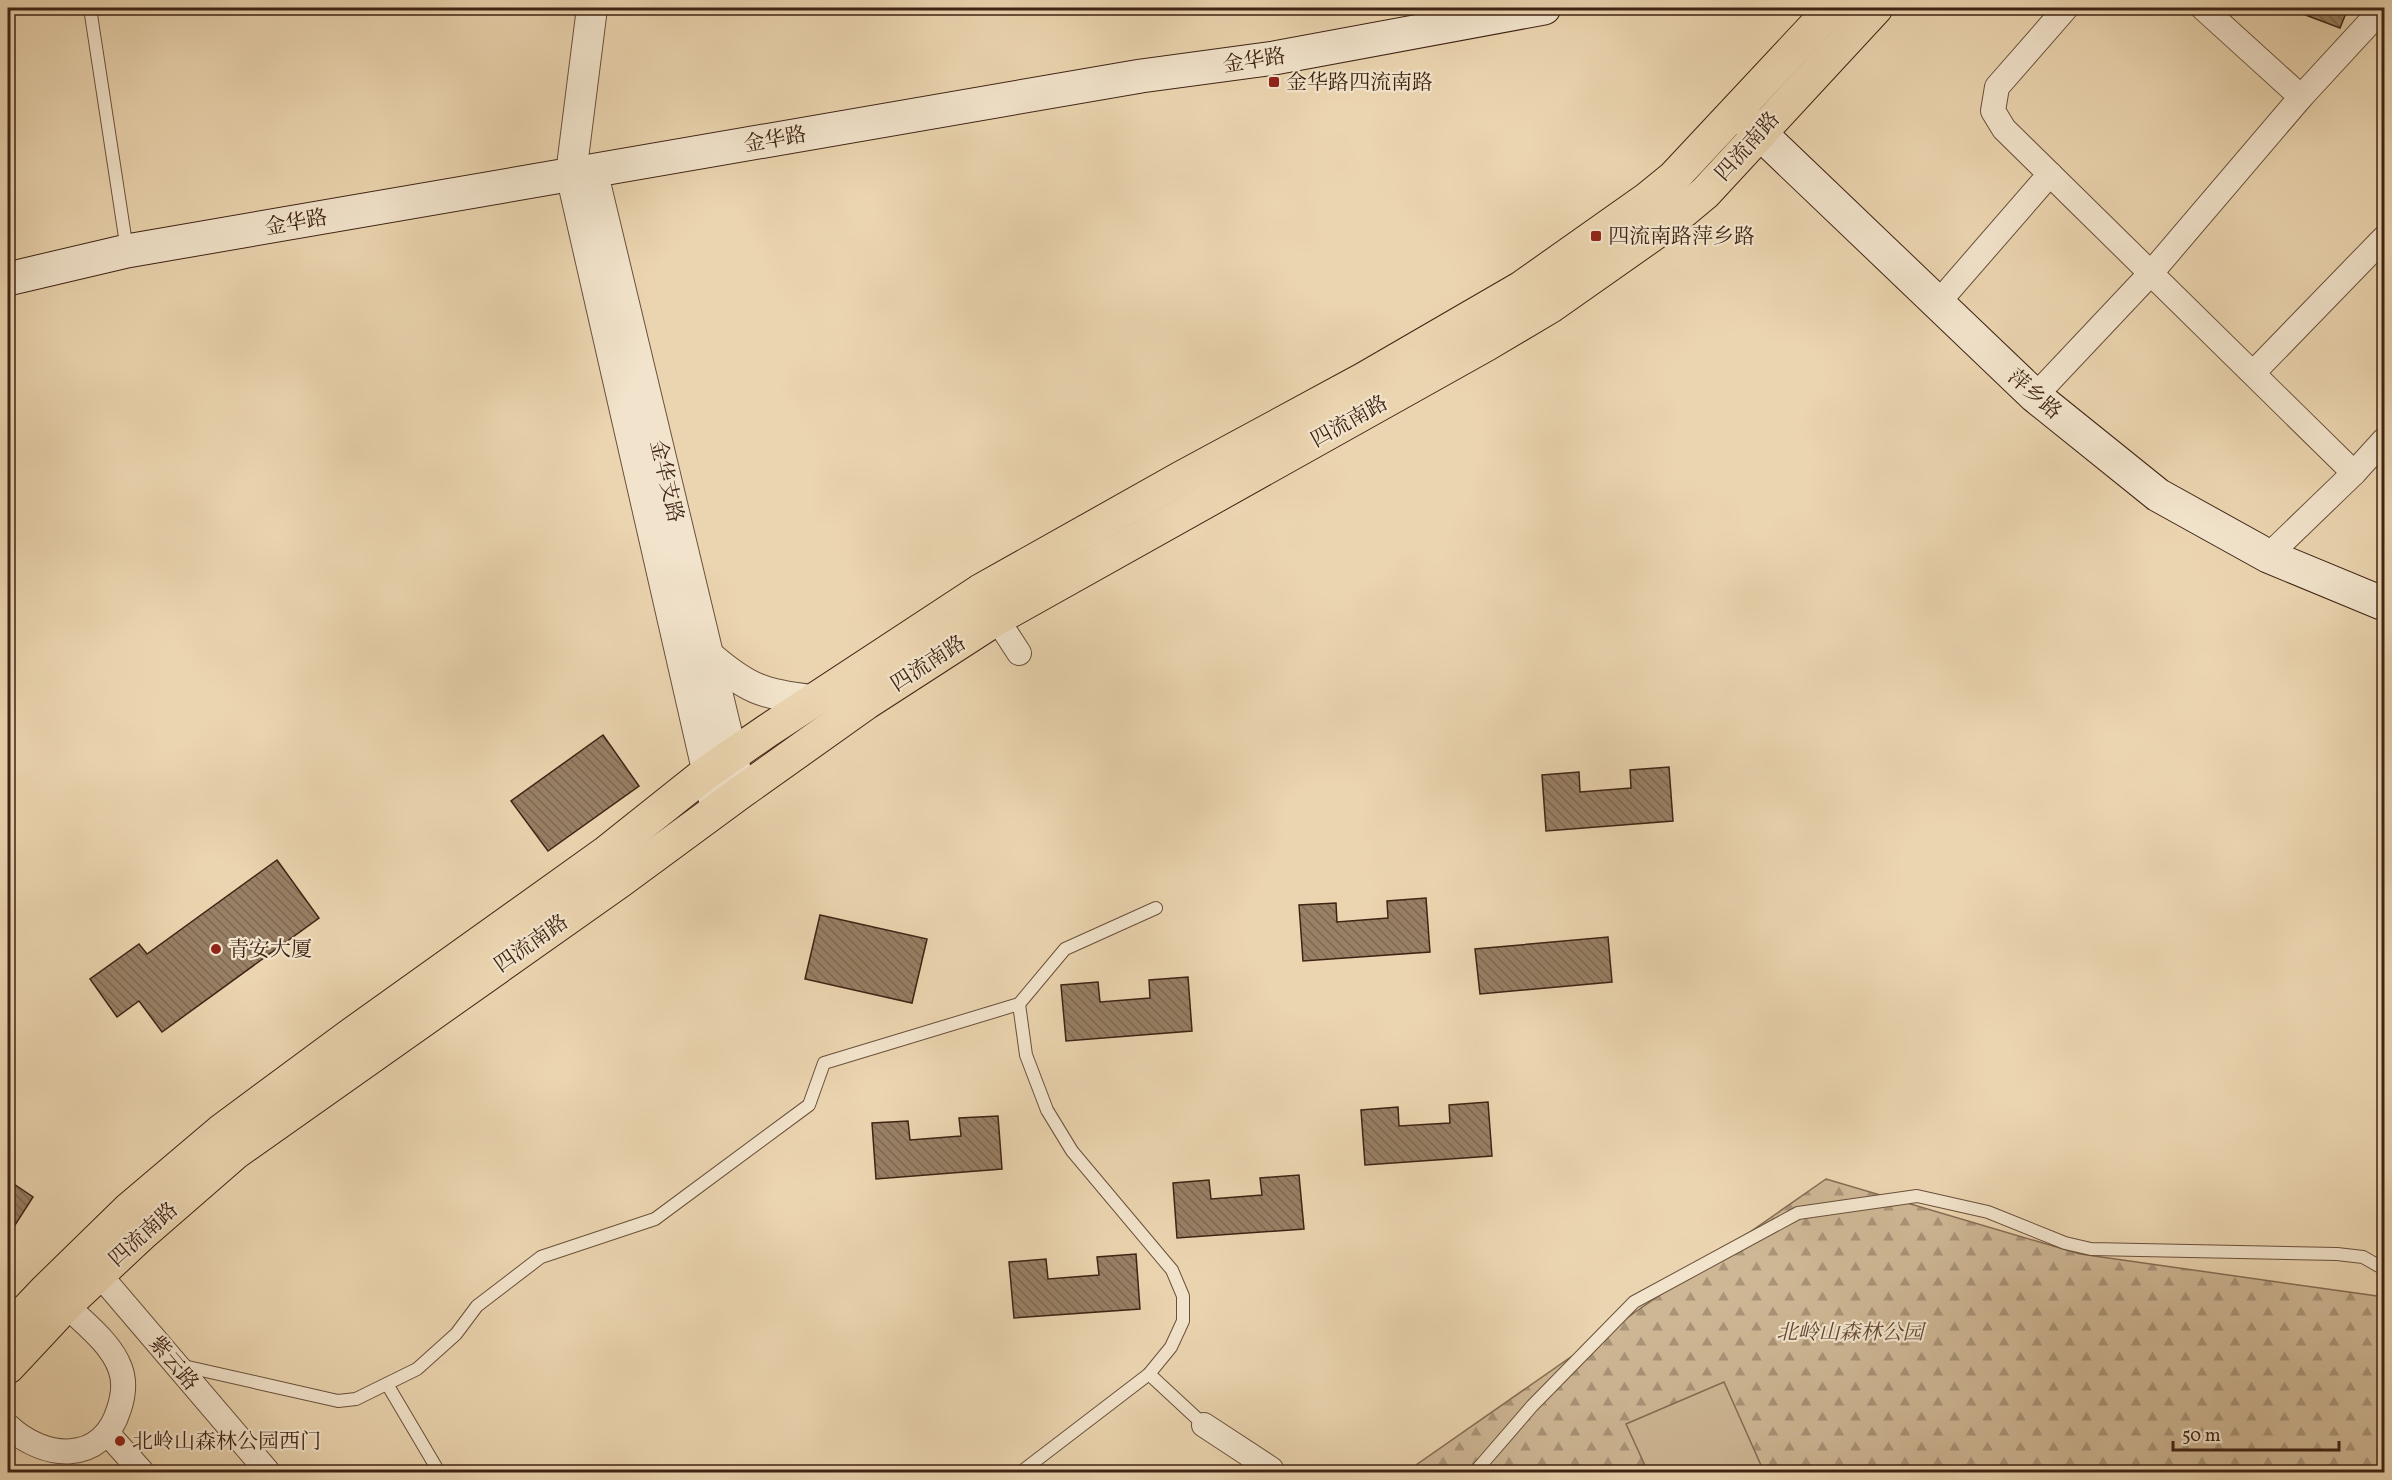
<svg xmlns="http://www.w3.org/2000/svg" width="2392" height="1480" font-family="Vollkorn,'Noto Serif SC',serif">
	<defs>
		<pattern id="forest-firs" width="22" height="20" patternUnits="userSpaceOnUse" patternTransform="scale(1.5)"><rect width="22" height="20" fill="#ceb795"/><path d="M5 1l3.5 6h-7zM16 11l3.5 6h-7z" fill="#a99478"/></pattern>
		<pattern id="building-back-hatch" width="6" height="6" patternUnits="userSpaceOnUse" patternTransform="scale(1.5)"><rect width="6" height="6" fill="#988065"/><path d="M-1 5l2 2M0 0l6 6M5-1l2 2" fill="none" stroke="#7d6852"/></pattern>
	</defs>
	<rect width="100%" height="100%" fill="#ebd5b0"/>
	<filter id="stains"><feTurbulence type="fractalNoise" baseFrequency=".00333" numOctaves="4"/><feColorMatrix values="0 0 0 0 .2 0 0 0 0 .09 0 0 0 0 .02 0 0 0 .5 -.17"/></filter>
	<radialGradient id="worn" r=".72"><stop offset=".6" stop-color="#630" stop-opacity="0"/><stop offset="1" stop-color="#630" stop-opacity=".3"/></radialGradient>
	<polygon fill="url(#forest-firs)" stroke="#866d54" stroke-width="1.5" points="1826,1179 2080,1254 2384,1297 2384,1472 1406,1472"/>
	<polygon fill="#ceb795" stroke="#866d54" stroke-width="1.5" points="1724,1382 1764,1472 1648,1472 1626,1424"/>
	<g fill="url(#building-back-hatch)" stroke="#3f2314" stroke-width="1.5">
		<polygon points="2287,8 2348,8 2340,28"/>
		<polygon points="603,735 639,786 548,851 511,801"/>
		<polygon points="1669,767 1673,821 1546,831 1542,775 1579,772 1580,792 1631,788 1630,770"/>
		<polygon points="277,860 319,918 162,1032 139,1001 117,1017 90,979 139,944 147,954"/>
		<polygon points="1426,898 1430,952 1303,961 1299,905 1336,903 1337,922 1388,918 1387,901"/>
		<polygon points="820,915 927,939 912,1003 805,979"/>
		<polygon points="1608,937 1612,982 1480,994 1475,949"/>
		<polygon points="1188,977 1192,1031 1066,1041 1061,985 1098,982 1100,1002 1150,998 1149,980"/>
		<polygon points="1488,1102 1492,1156 1365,1165 1361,1110 1398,1107 1399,1126 1450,1123 1449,1105"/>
		<polygon points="998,1116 1002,1169 876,1179 872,1123 908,1121 910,1140 961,1136 959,1118"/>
		<polygon points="1299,1175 1304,1229 1177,1238 1173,1183 1209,1180 1211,1199 1262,1195 1260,1178"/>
		<polygon points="8,1180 33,1197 8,1236"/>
		<polygon points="1136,1254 1140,1309 1014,1318 1009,1262 1046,1259 1048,1279 1099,1275 1097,1257"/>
	</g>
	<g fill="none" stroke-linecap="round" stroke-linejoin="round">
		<g stroke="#6a503b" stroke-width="14">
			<g id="service">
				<polyline points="90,8 127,250"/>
				<polyline points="1019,1004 1026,1055 1047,1110 1072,1151 1172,1270 1183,1296 1183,1321 1171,1347 1149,1374 1021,1472"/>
				<polyline points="179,1365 338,1401 356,1399 417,1369 456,1334 477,1306 541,1257 655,1219 809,1105 824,1063 1019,1004 1065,949 1156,908"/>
				<polyline points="1149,1374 1204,1425"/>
				<polyline points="387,1384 439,1472"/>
				<polyline points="1475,1472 1532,1406 1634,1302 1798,1213 1917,1196 1988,1212 2065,1243 2091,1249 2337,1254 2363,1257 2384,1269"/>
			</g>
		</g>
		<g stroke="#6a503b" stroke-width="26">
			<g id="minor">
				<polyline points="2066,8 1997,87 1993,111 2004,129 2354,473"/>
				<polyline points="2203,8 2301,97"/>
				<polyline points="1937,304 2050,174"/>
				<polyline points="2253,373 2384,238"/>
				<polyline points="2035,396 2151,273 2301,97 2383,8"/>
				<polyline points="2268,556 2354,473 2384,440"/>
				<polyline points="989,607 1019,653"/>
				<polyline points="84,1268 99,1274 268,1472"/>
				<polyline points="1204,1425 1271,1469 1266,1472"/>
				<path d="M8,1426C44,1460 102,1465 119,1409C123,1397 125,1381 120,1368C111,1343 85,1324 66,1305"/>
				<polyline points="108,1434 142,1472"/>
			</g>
		</g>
		<g stroke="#6a503b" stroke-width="32">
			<g id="tertiary">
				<polyline points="592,8 571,174 716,809"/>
				<polyline points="592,170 741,792"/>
				<path d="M708,655C746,688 763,695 813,700"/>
			</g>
		</g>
		<g stroke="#3f2314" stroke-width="35">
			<g id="secondary">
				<polyline points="1740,114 2035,396 2158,495 2268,556 2384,604"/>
				<polyline points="8,279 127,251 1141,76 1274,58 1544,8"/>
			</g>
		</g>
		<g stroke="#3f2314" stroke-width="35">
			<g id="primary">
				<polyline points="8,1330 44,1292 129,1209 221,1131 348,1037 607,852 706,773 767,731 980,591 1181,478 1364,379 1521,288 1647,199 1674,177 1832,8"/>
				<polyline points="8,1367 66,1305 143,1233 235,1153 620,881 741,792 866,703 996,619 1487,344 1551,306 1669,223 1705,193 1876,8"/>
			</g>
		</g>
		<use href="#service" stroke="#f2e4cc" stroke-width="12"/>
		<use href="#minor" stroke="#f2e4cc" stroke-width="24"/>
		<use href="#tertiary" stroke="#f2e4cc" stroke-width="30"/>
		<use href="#secondary" stroke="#f2e4cc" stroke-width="33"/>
		<use href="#primary" stroke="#ebd5b0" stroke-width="33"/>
	</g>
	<g fill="#8f2418" stroke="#f2e4cc" stroke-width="2">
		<rect x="1268" y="76" width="12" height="12" rx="3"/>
		<rect x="1590" y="230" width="12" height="12" rx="3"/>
		<circle cx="216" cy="949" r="6"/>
		<circle cx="120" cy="1441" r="6"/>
	</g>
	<g text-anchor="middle" stroke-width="4.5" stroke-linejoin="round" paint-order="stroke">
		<g font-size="21" fill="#3f2314" stroke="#f2e4cc">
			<text transform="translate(1254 60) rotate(-9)" y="7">金华路</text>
			<text transform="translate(775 139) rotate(-10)" y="7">金华路</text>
			<text transform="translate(1747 146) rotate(-48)" y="7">四流南路</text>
			<text transform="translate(296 222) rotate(-10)" y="7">金华路</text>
			<text transform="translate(2035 394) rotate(41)" y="7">萍乡路</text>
			<text transform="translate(1349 421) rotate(-29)" y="7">四流南路</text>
			<text transform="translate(667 481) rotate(77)" y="7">金华支路</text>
			<text transform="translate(928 663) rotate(-33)" y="7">四流南路</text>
			<text transform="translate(531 943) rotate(-35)" y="7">四流南路</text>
			<text transform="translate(143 1234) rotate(-42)" y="7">四流南路</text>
			<text transform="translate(174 1363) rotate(50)" y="7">紫云路</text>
		</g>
		<g font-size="21" fill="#3f2314" stroke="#f2e4cc" text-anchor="start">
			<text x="1286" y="89">金华路四流南路</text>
			<text x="1608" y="243">四流南路萍乡路</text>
			<text x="228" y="956">青安大厦</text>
			<text x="132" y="1448">北岭山森林公园西门</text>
		</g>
		<g font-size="21" font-style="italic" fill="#634834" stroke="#f2e4cc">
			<text x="1850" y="1339">北岭山森林公园</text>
		</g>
	</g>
	<rect width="2392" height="1480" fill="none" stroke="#ebd5b0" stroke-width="30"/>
	<rect x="9" y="9" width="2374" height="1462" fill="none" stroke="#3f2314" stroke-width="3"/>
	<rect x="15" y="15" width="2362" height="1450" fill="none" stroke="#3f2314" stroke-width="1.5"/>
	<path d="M2173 1441v9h166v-9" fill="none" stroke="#3f2314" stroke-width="3"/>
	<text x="2182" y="1441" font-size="18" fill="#3f2314" stroke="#f2e4cc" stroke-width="4.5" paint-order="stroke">50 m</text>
	<rect width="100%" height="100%" filter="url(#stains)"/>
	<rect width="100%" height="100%" fill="url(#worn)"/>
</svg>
